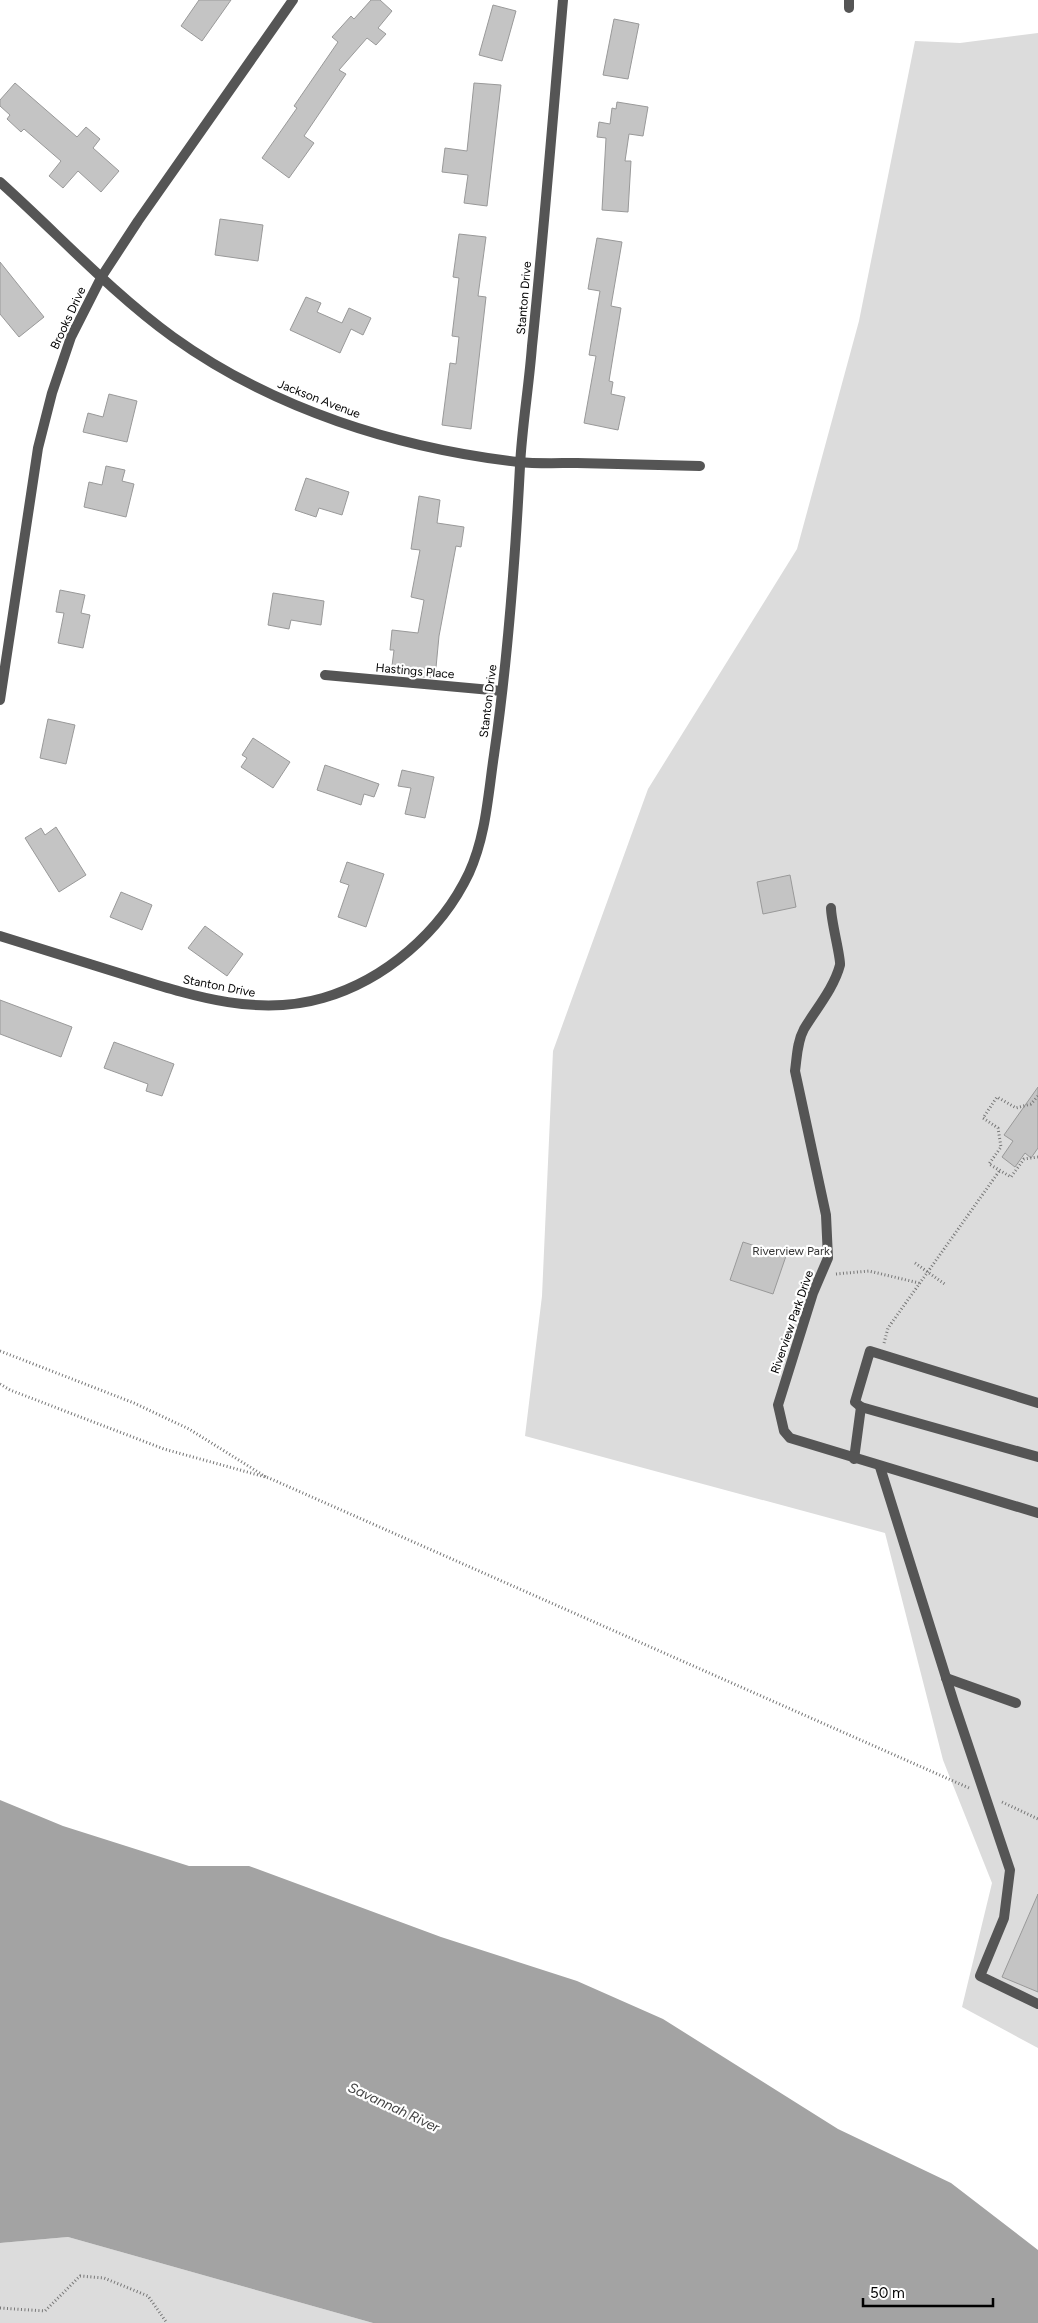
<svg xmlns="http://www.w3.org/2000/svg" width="1038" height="2323" font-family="Figtree,sans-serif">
	<rect width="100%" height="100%" fill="#fff"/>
	<g fill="#dcdcdc">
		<polygon points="1038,33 1038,2048 962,2007 992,1883 943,1760 885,1533 525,1436 542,1296 553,1051 648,789 797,549 859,321 915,41 960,43"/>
		<polygon points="68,2237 373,2323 0,2323 0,2243"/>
	</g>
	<polygon fill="#a3a3a3" points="0,1800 63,1826 189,1866 249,1866 441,1937 577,1981 663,2019 838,2129 951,2183 1038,2250 1038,2323 373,2323 68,2237 0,2243"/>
	<g fill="#c4c4c4" stroke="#999">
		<polygon points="199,0 231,0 202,41 181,26"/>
		<polygon points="371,0 380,0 392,11 378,28 386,34 376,45 367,38 339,70 346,74 304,136 314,143 289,178 262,158 297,108 294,106 338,42 332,37 351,16 354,19"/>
		<polygon points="493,5 516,11 502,61 479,55"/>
		<polygon points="614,19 639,24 628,79 603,75"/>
		<polygon points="15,83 77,137 86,127 100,139 93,148 119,171 101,192 78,171 63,188 49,176 61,161 24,129 21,132 7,119 10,115 0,106 0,100"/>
		<polygon points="474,83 501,85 487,206 464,203 468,175 442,172 445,148 467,151"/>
		<polygon points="617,102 648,107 643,136 629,134 625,161 631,161 628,212 602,210 606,138 597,137 599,122 610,124 612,108 616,109"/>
		<polygon points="220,219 263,225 258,261 215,255"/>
		<polygon points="459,234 486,237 478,296 486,297 471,429 442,425 450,363 456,364 459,337 452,336 459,278 453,277"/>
		<polygon points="597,238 622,242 611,306 621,308 609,381 613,382 611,394 625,397 618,430 584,423 596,356 589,355 600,291 588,289"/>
		<polygon points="0,262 44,317 19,337 0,314"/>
		<polygon points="306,297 321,303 317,312 342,323 349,308 371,318 363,335 351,329 340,353 290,330"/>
		<polygon points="109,394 137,401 127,442 83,432 88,413 103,417"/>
		<polygon points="106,466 125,470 122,481 134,484 126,517 84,507 89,482 102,485"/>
		<polygon points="306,478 349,492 342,515 319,508 316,517 295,510"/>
		<polygon points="419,496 440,500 437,523 464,527 461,547 456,546 439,636 435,678 391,674 394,650 390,650 392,630 418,633 424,600 411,597 420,550 411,549"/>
		<polygon points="60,590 85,595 81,613 90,615 83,648 58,643 64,613 56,612"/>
		<polygon points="273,593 324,601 321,625 291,620 289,629 268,625"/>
		<polygon points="48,719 75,725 66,764 40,758"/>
		<polygon points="253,738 290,762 273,788 241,767 247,758 242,755"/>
		<polygon points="325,765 379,784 374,797 364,794 361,805 317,790"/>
		<polygon points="402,770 434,777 425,818 405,814 411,788 398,786"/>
		<polygon points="56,827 86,875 59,892 25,838 41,828 45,835"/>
		<polygon points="347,862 384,874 366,927 338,917 349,885 340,882"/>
		<polygon points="790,875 796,907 763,914 757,882"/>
		<polygon points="121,892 152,905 142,930 110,917"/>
		<polygon points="205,926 243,954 227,976 188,948"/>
		<polygon points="0,1000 72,1027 61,1057 0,1034"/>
		<polygon points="114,1042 174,1064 162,1096 146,1091 148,1084 104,1068"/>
		<polygon points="1038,1087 1038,1148 1031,1158 1025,1153 1015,1167 1002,1157 1013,1141 1004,1135"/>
		<polygon points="743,1242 786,1256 773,1294 730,1280"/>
		<polygon points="1038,1894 1038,1992 1002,1977"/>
	</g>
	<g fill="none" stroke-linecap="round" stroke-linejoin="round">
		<g stroke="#777" stroke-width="3" stroke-dasharray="1 2.5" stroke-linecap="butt">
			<polyline points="1038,1096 1031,1104 1016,1108 997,1097 983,1118 998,1128 1001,1147 989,1164 1011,1177 1024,1159 1038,1157"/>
			<polyline points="915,1263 946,1285"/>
			<polyline points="836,1274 869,1271 919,1283"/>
			<polyline points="884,1343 888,1328 1000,1170"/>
			<polyline points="0,1351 134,1403 189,1429 266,1477"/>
			<polyline points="0,1384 10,1390 164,1449 269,1478 969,1788"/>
			<polyline points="1002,1802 1038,1819"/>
			<polyline points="0,2308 45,2311 80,2276 104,2278 148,2296 167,2323"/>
		</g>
		<g stroke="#555" stroke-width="10">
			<polyline points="1038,1403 870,1351 855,1402 861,1407 1038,1457"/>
			<polyline points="854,1459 861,1407"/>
			<polyline points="880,1467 954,1703 1010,1870 1004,1918 980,1976 1038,2004"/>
			<polyline points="946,1678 1016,1703"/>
		</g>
		<g stroke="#555" stroke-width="10">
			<polyline points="849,8 849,0"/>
			<path d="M0,182C57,233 111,292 173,337C273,409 397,448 518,462C538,464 558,463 577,463C618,464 659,465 700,466"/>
			<polyline points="325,675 502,691"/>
			<polyline points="0,700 38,448 52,393 71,337 102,276 138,221 293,0"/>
			<path d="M831,908C831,921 841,958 840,965C834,988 816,1009 804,1029C797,1042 797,1057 795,1071L826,1215L828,1258L813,1293L778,1405L784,1431L790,1438L1038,1513"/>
			<path d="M0,936C41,949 81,961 122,974C187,994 255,1018 323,998C385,980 441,932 469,873C486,836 488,795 494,755C508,659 515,563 520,466C522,426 529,386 532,346C544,231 553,115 563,0"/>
		</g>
	</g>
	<g text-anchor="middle" stroke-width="4.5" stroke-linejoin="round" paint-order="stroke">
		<g font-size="12" fill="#000" stroke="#fff">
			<text transform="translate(524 298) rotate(-85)" y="4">Stanton Drive</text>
			<text transform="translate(68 318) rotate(-65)" y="4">Brooks Drive</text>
			<text transform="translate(319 399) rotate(21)" y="4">Jackson Avenue</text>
			<text transform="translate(415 671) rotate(5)" y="4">Hastings Place</text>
			<text transform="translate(488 701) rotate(-83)" y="4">Stanton Drive</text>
			<text transform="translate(219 986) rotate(11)" y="4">Stanton Drive</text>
			<text transform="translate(792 1322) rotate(-71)" y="4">Riverview Park Drive</text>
		</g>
		<g font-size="12" fill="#333" stroke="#fff">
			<text x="791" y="1255">Riverview Park</text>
		</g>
		<g font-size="14" font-style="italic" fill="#444" stroke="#fff">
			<text transform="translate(394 2107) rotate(25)" y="5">Savannah River</text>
		</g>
	</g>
	<path d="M863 2298v8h130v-8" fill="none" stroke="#000000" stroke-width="2.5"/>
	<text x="870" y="2298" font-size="15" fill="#000000" stroke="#ffffff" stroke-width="4" paint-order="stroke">50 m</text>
</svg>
